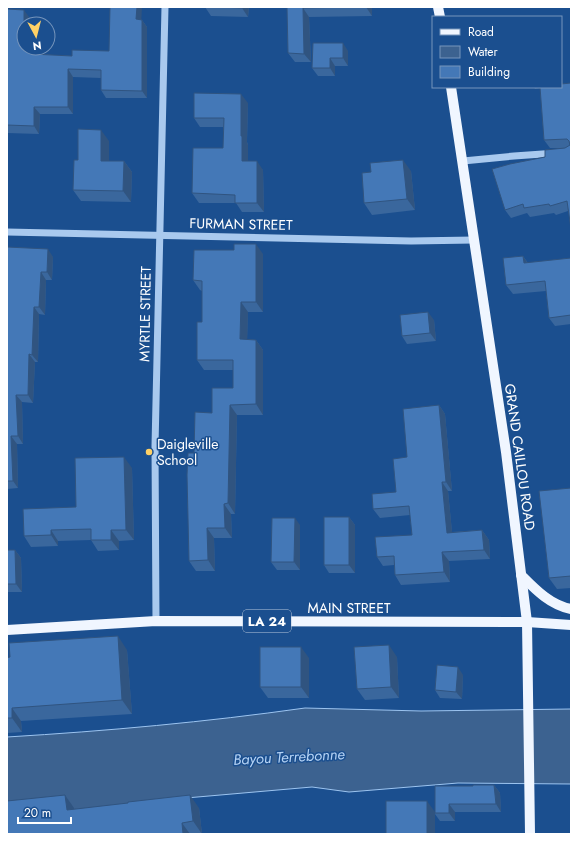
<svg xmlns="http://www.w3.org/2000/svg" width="578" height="841" font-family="Jost,sans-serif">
	<rect width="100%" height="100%" fill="#1b4f8f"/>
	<path fill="#3c6290" stroke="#9cc4f0" d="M305,708L421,711L571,709V784L458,783L349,792L312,787L186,798L170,805L7,814V737C107,731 206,722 305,708Z"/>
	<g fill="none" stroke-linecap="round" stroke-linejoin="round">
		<g stroke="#a9c9ee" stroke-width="7">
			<polyline points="463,161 514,156 571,152"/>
			<polyline points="7,232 411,241 474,240"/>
			<polyline points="156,621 155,446 165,7"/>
		</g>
		<g stroke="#f0f6ff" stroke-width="10">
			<polyline points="438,7 440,17"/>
			<polyline points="451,87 506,452 527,622 530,834"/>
			<path d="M521,575C535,589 550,605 571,609"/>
			<polyline points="7,630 156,621 527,622 571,625"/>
		</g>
	</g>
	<g fill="#3a679d">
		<polygon points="205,7 249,7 248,17 211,16"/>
		<polygon points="287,7 372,7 372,16 309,17 311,62 295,62 288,53"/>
		<polygon points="7,9 29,17 29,24 24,24 37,54 72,56 109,51 142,20 147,27 147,98 106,98 101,90 101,78 73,77 73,114 40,114 39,134 7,133"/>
		<polygon points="313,43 348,51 348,66 335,66 335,76 318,76 312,68"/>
		<polygon points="571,83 568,211 556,215 554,213 530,217 527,213 511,218 505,210 545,157 566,148 550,148 544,140 540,88 535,89 534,87 561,87 563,84"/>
		<polygon points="248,103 247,142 248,145 248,161 263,170 264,212 242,212 236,203 199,203 192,193 223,148 223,127 200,127 194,118"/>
		<polygon points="109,141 109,161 124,161 132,172 131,202 81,201 73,190 78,160"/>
		<polygon points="411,171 415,210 372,215 364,203"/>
		<polygon points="7,247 53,257 52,280 46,280 45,315 39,314 38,362 35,362 33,403 22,402 23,444 17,444 18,488 7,489"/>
		<polygon points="263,254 263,312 248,312 247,339 256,340 263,350 263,415 237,415 235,514 231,514 232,538 214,538 215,571 196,571 189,561 194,453 212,413 233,388 233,370 204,370 197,360 202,322 202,291 200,290 193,280"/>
		<polygon points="523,256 528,263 571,258 571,324 555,326 549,318 546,291 513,294 506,285"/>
		<polygon points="434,320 436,341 407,344 402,336"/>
		<polygon points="439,405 445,414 452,491 448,491 452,532 482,530 489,540 490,559 449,561 450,582 401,585 395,575 394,565 383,566 377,557 412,535 410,515 380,518 373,509 396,492 407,457"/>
		<polygon points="132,468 134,540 119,541 119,550 98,551 91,540 58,541 58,546 31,547 24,536 76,507"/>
		<polygon points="571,488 571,588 557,589 549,578"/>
		<polygon points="349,517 355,525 355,573 329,573 324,565"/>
		<polygon points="300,525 300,570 277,570 271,562"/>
		<polygon points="7,550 15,550 21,558 22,592 7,592"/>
		<polygon points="127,650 132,714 21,721 22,732 7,733 7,658"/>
		<polygon points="397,657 399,698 365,700 357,689"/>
		<polygon points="309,658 309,698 268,698 260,687"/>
		<polygon points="463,675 462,699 440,698 435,690"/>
		<polygon points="494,785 500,793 501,812 455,812 455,821 440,821 435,814 435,834 386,834 435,812 473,786"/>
		<polygon points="65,795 74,809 199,808 202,834 7,834"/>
	</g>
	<g fill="#305480">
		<polygon points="137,7 142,7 141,27 136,19"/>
		<polygon points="242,7 249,7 248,17 242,8"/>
		<polygon points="366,7 372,7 372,16"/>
		<polygon points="303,8 309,17 311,62 304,54"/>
		<polygon points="24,10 29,17 29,24 24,24 24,26 23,25"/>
		<polygon points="142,20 147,27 147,98 142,91"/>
		<polygon points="343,43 348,51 348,66 343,58"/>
		<polygon points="32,48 37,48 37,62 32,54"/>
		<polygon points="330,58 335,66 335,76 330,68"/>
		<polygon points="68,69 73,77 73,114 68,107"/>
		<polygon points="561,72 564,93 561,87"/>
		<polygon points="241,94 248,103 247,142 248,145 248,171 242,161 241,136"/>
		<polygon points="34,107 40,114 39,134 34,126"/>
		<polygon points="101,130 109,141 109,172 101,161"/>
		<polygon points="403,160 411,171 415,210 407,199"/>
		<polygon points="124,161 132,172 131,202 123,191"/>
		<polygon points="257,161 263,170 264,212 257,203"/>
		<polygon points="256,244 263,254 263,312 256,302"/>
		<polygon points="48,249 53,257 52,280 47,272"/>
		<polygon points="523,256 529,265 524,263"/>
		<polygon points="41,272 46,280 45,315 39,307"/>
		<polygon points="241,302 248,312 247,350 240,339"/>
		<polygon points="34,307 39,314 38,362 32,355"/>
		<polygon points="428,312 434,320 436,341 430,333"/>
		<polygon points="256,340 263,350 263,415 256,404"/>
		<polygon points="29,354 35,362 33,403 28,395"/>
		<polygon points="16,395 22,402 23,444 18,436"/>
		<polygon points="230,405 237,415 235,514 228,503"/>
		<polygon points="439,405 445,414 452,491 446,482"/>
		<polygon points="11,436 17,444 18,488 13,481"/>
		<polygon points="124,457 132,468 134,540 126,530"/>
		<polygon points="442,482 448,491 453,542 447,533"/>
		<polygon points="224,504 231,514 232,538 225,528"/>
		<polygon points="349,517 355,525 355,573 349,565"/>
		<polygon points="295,518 300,525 300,570 294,562"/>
		<polygon points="207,528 214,538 215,571 208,560"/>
		<polygon points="51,530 58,541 58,546 51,535"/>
		<polygon points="111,530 119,541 119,550 111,540"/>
		<polygon points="482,530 489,540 490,559 484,550"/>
		<polygon points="15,550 21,558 22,592 16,584"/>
		<polygon points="442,552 449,561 450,582 444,572"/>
		<polygon points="118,636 127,650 132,714 122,700"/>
		<polygon points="389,645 397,657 399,698 391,687"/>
		<polygon points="301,647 309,658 309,698 301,687"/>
		<polygon points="458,667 463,675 462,699 456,692"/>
		<polygon points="12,708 21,721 22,732 12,718"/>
		<polygon points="494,785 500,793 501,812 496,804"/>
		<polygon points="65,795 74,808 76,823 67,810"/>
		<polygon points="190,795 199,808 202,834 193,821"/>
		<polygon points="427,801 435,812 435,834 427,834"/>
		<polygon points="449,804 455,812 455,821 449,813"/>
		<polygon points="182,823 190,834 183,834"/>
	</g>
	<g fill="#4478b7" stroke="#305480">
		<polygon points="110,7 137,7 136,19 142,20 142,91 101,90 101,70 68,69 68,107 34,107 34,126 7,125 7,9 24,10 24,48 32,48 32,54 72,56 72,50 109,51"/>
		<polygon points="218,7 242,7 242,8"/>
		<polygon points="287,7 357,7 303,8 304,54 288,53"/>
		<polygon points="313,43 343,43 343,58 330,58 330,68 312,68"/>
		<polygon points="571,83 571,229 567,201 550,206 549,204 524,208 523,204 505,210 492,169 510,164 545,157 545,150 565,148 570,145 569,141 567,139 544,140 540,87 561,87 561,84"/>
		<polygon points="194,93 241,94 241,136 242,136 242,161 257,161 257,203 235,203 235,195 192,193 193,148 223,148 224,118 194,118"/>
		<polygon points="78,129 101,130 101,161 124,161 123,191 73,190 74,160 78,160"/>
		<polygon points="403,160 407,199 364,203 362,173 371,172 370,163"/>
		<polygon points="234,244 256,244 256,302 241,302 240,339 256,340 256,404 230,405 228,503 224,504 225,528 207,528 208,560 189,561 187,475 188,453 194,453 195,412 212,413 212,388 233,388 233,360 197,360 197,322 202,322 202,281 193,280 194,250 234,250"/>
		<polygon points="7,247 48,249 47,272 41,272 39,307 34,307 32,355 29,354 28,395 16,395 18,436 11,436 13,481 7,481"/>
		<polygon points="523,256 524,263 571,258 571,315 549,318 545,281 506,285 503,258"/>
		<polygon points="428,312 430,333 402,336 400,315"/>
		<polygon points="439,405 446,482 442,482 447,533 482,530 484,550 442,552 444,572 395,575 394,556 377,557 375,537 412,535 409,506 373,509 372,494 396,492 393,459 407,457 403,409"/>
		<polygon points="124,457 126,530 111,530 111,540 91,540 91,529 51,530 51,535 24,536 23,509 76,507 75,458"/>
		<polygon points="571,488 571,576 549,578 539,491"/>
		<rect x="324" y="517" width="25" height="48"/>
		<polygon points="272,518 295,518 294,562 271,562"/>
		<polygon points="7,550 15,550 16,584 7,584"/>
		<polygon points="118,636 122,700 12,708 12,718 7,718 7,658 10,657 9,643"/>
		<polygon points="389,645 391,687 357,689 354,647"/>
		<rect x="260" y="647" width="41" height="40"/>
		<polygon points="437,665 458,667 456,692 435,690"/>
		<polygon points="473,785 494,785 496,804 449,804 449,813 435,813 435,786 473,786"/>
		<polygon points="65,795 67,810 128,803 128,802 190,795 193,821 182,823 183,834 7,834 7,801"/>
		<rect x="386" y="801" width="41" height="33"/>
	</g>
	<circle fill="#ffd166" stroke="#1b4f8f" stroke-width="1.5" cx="149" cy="452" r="4"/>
	<g text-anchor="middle" stroke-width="3" stroke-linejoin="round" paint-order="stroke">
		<rect fill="#1b4f8f" stroke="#bbcadd" stroke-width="1" x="243" y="610" width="48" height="22" rx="3"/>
		<g font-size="13" font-weight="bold" fill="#fff">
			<text x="267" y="626">LA 24</text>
		</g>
		<g font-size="14" fill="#fff" stroke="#1b4f8f">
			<text transform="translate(241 224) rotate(1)" y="5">FURMAN STREET</text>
			<text transform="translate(145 314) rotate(-89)" y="5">MYRTLE STREET</text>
			<text transform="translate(520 457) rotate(82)" y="5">GRAND CAILLOU ROAD</text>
			<text x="349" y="613">MAIN STREET</text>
		</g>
		<g font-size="14" fill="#fff" stroke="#1b4f8f" text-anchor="start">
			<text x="157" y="449">Daigleville<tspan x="157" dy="16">School</tspan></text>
		</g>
		<g font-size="15" font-style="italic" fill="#b5d3f5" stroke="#1b4f8f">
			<text transform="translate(289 757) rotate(-3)" y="5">Bayou Terrebonne</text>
		</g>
	</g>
	<rect width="578" height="841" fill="none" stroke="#ffffff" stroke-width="16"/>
	<rect x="432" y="16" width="130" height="72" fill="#1b4f8f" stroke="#7695bc"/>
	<rect x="440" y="29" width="20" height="6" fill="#f0f6ff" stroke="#7695bc"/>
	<text x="468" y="36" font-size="12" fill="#ffffff">Road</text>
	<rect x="440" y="46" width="20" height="12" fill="#3c6290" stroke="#7695bc"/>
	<text x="468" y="56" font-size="12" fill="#ffffff">Water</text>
	<rect x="440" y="66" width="20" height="12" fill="#4478b7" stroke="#7695bc"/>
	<text x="468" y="76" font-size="12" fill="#ffffff">Building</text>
	<g transform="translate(36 36) rotate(173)"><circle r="19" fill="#1b4f8f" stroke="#7695bc"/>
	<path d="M0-3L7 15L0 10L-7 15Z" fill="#ffd166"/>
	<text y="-6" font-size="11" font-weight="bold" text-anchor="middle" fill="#ffffff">N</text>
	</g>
	<path d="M18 817v6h53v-6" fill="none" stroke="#ffffff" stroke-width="2"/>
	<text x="24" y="817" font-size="12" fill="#ffffff" stroke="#1b4f8f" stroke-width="3" paint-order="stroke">20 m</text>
</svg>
